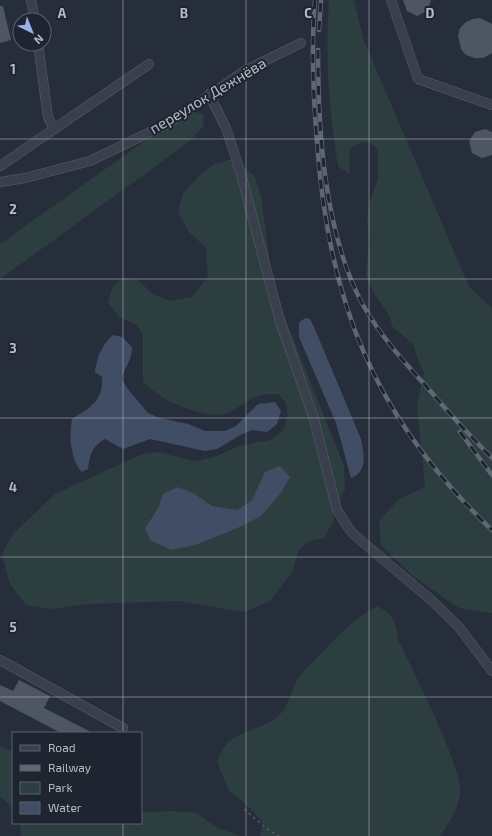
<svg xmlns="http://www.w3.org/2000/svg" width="492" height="836" font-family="'Exo 2',sans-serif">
	<rect width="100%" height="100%" fill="#272e3b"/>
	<g fill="#2d3e40" fill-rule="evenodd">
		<path d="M329,0H354L364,41L469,287L492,308V613L459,608L414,577L381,545L379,521L399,499L425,487L417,405L424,373L419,363L413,344L392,326L390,316L373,292L366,275L369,242L367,219L370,201L378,179V150C368,139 359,140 349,151L350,174L338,166C329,111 325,56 329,0Z"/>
		<polygon points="195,111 204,116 203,126 190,141 0,279 0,244 184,113"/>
		<path d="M234,159L255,177L261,196L273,288L344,466L345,490L335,506L333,522L324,538L309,541L299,550L292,572L270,601L244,612L179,601L88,604L52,609L26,605L10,584L2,553L14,533L55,494L140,455L157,452L195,461L215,457L239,446L270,440L283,430L288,415L286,403L278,394C253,393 250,401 230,412C215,421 176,406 162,397C156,393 149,387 143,382V335L137,325L121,318L108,303L112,288L123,278L138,280L153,294L170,301L192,297L208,277L206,248L189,232L178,212L183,194L197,178L214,164ZM259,487L240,527L224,532L150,519L158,508L163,494H195L212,506L237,510L252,500Z"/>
		<path d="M377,606C394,615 396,621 398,640C412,669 464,769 460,795C457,811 449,823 440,836H260L263,823L248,806L229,791L217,762C229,727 253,736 277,717C288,709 291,691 297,680C301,672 310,666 315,660C334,639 352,620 377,606Z"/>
		<polygon points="0,746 13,752 13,808 0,796"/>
		<polygon points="174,811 196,813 218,828 240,836 21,836 20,823 141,823 141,812"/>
	</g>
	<g fill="#404d64">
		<path d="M305,318L310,319L314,327L361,439C364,454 368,472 351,478L336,423L299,337V323Z"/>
		<path d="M113,335L122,337L132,347C132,362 125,365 122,379L127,388L148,413L160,418L188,424L205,431H225L236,426L258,404L275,402L281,411L277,424L267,432L253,430L242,434L217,449L205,451L150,439L123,449L105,439C92,446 90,455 88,469L82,472C70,460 69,435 72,419C89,408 104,401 102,377L95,372C97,356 102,345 113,335Z"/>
		<polygon points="280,466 290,477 280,494 261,516 240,527 195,545 171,550 150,540 145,528 158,508 163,494 178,487 195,494 212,506 237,510 252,500 265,472"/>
	</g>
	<g fill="#4e5563">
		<polygon points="403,0 431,0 427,11 417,16 407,11"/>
		<polygon points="0,6 3,6 11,40 0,43"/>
		<polygon points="480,18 492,24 492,53 483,58 475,58 466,55 461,49 458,35 460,28 466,22 473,19"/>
		<polygon points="485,129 492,132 492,155 482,158 472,153 469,141 475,132"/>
		<polygon points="19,680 50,696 44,708 93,733 61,733 0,701 0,685 13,691"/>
	</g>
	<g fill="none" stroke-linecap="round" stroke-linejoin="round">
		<g stroke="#585e69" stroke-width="10">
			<g id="minor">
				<polyline points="31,0 35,20"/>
				<polyline points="391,0 418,79 492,105"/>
				<polyline points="38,44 48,117 54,129"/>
				<polyline points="209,94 226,128 241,174 280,321 314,419 337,510 352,533 430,599 459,627 492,671"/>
				<polyline points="0,166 149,64"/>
				<polyline points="0,182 25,178 90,161 169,123 244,71 301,43"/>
				<polyline points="0,660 123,728"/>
			</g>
		</g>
		<polyline stroke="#4b595d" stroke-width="1.5" stroke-dasharray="3 3" stroke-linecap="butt" points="244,809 267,829 279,836"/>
		<use href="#minor" stroke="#3a404b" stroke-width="9"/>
		<g stroke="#5f6674" stroke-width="4.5">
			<g id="rail">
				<path d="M315,0C311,47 313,94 317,142C328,301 374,418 492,530"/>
				<polyline points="319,30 321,0"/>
				<path d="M318,50C318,131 324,233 363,305C380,335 403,361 426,386C447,411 469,435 492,458"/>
				<polyline points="460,432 492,475"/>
			</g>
		</g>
		<use href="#rail" stroke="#1f2530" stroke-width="3" stroke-dasharray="9" stroke-linecap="butt"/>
	</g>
	<path fill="none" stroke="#b6bbc6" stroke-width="1" stroke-opacity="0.55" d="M123,0V733M246,0V836M369,0V836M0,139H492M0,279H492M0,418H492M0,557H492M0,697H492M123,823V836"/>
	<g text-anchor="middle" stroke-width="4" stroke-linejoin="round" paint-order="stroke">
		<g font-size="15" fill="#b6bbc6" stroke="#1f2530">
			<text transform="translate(208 96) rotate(-31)" y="5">переулок Дежнёва</text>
		</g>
	</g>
	<g font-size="13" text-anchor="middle" font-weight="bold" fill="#b6bbc6" stroke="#1f2530" stroke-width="4" stroke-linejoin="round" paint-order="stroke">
		<text x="62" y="18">A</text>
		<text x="184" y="18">B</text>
		<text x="308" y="18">C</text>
		<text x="430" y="18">D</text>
		<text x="13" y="74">1</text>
		<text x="13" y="214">2</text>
		<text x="13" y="353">3</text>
		<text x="13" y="492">4</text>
		<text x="13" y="632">5</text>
	</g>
	<rect x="12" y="732" width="130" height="92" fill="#1f2530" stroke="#5b616c"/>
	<rect x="20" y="745" width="20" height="6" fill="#3a404b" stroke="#5b616c"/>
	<text x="48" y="752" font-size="12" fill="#b6bbc6">Road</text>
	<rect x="20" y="765" width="20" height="6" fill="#5f6674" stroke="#5b616c"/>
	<text x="48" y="772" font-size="12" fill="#b6bbc6">Railway</text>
	<rect x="20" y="782" width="20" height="12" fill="#2d3e40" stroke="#5b616c"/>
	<text x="48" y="792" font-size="12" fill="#b6bbc6">Park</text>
	<rect x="20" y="802" width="20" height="12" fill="#404d64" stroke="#5b616c"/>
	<text x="48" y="812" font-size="12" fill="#b6bbc6">Water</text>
	<g transform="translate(32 32) rotate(137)"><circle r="19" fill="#1f2530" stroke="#5b616c"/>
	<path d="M0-3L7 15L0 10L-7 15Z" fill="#97b2eb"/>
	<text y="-6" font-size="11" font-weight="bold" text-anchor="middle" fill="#b6bbc6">N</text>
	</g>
</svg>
